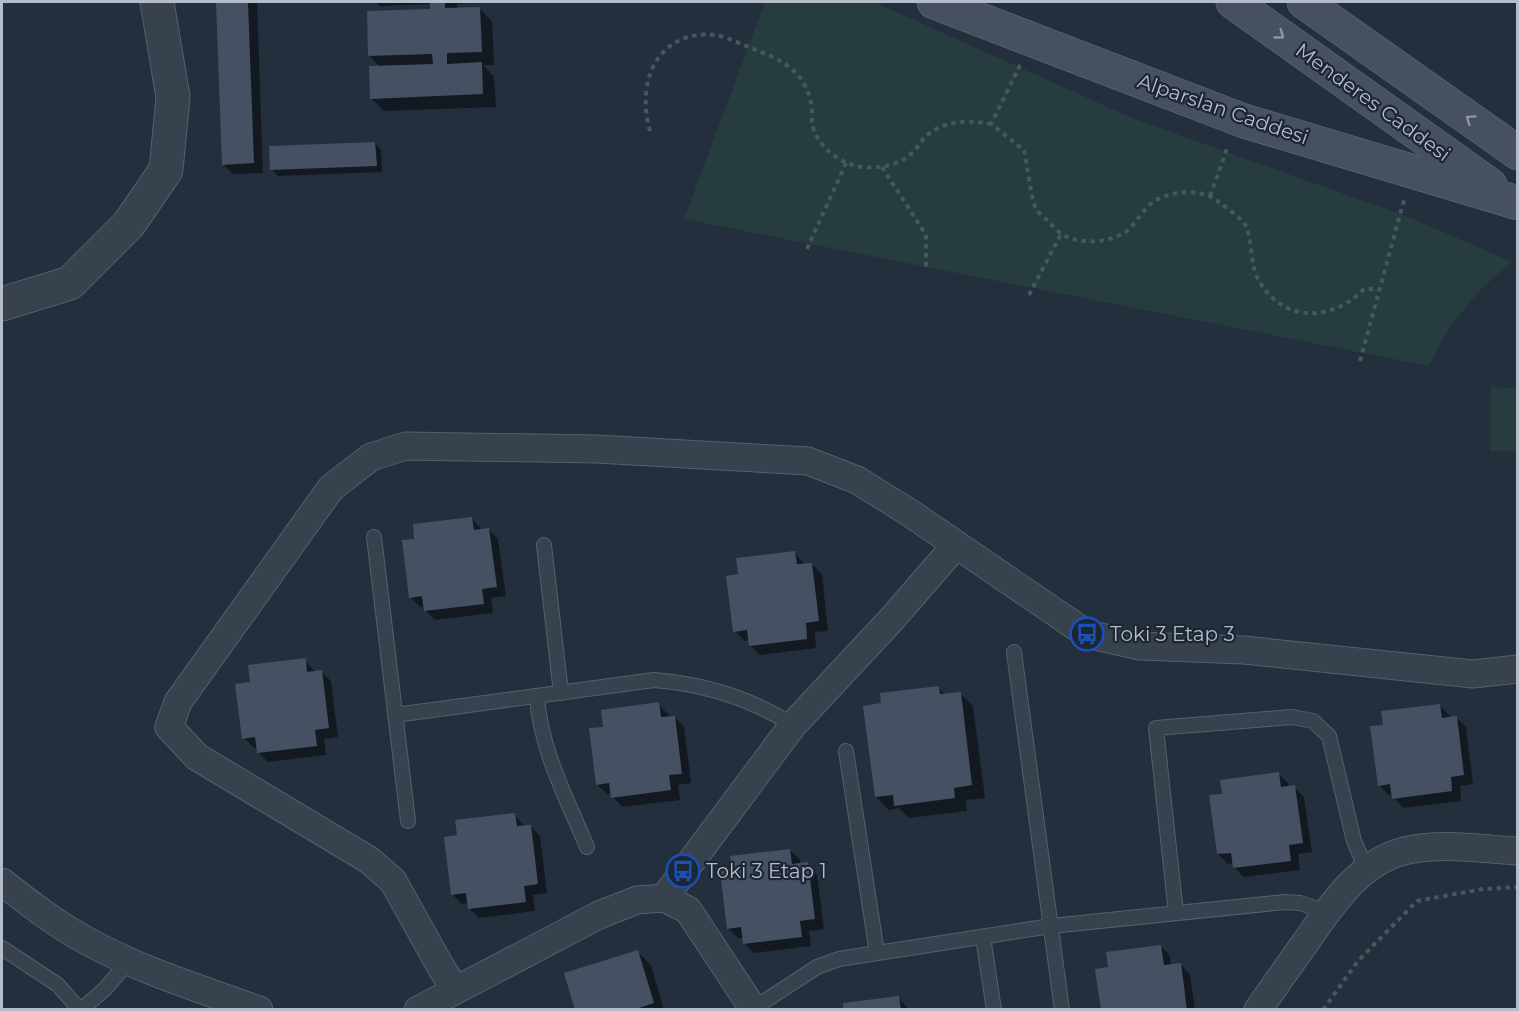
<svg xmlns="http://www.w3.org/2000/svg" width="1519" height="1011" font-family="Montserrat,sans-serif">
	<rect width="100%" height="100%" fill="#242f3e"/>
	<g fill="#263c3f">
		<path d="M765,2H874L1132,118L1411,218L1512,262C1475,291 1449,324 1429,366L684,219Z"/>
		<polygon points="1491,387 1517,388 1517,451 1490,451"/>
	</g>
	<g fill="#0007">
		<polygon points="217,2 257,2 263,173 233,174 223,164"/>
		<polygon points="375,2 492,2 457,4 457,9 479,8 492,21 494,65 483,65 494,77 496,107 384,111 371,98 381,68 370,56 432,10 432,4 380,6"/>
		<polygon points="375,143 381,150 382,172 278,176 272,170"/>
		<polygon points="472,519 482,530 488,529 498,539 506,596 491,598 493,613 435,620 426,611 425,606 420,607 410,597 416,540"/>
		<polygon points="795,553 805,565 812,564 822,574 828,631 815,632 816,648 760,655 750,645 750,640 745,641 735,631 740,575"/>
		<polygon points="305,660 315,672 321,671 331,681 338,737 324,739 326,755 268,762 258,752 258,747 254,748 244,738 251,683"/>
		<polygon points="938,687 946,695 960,693 973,706 985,798 966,800 967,811 909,818 899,808 889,810 876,797 883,705"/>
		<polygon points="658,704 668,714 669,718 675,717 684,727 691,783 678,785 680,800 622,807 613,797 612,793 607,794 597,784 605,728"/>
		<polygon points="1439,705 1449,715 1450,718 1456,717 1466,727 1473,784 1460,786 1461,801 1403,808 1394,798 1393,794 1389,795 1379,785 1384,726"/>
		<polygon points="1278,773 1288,783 1289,788 1294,787 1304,797 1312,852 1298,854 1300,870 1244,877 1234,867 1234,863 1228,864 1218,854 1224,795"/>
		<polygon points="514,814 525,827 531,826 540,836 547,893 533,895 535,911 479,918 469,908 469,903 462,904 452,894 459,836"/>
		<polygon points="790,850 800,860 800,865 807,864 817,874 824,929 809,931 811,946 754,953 744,943 743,938 738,938 728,928 734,871"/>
		<polygon points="1161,946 1170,956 1171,966 1180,964 1190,974 1195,1010 1102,1010 1110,968"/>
		<polygon points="638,952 651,965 664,1010 577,1010"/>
		<polygon points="899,998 909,1010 845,1010"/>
	</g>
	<g fill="#455162">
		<polygon points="216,2 248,2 254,163 222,165"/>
		<polygon points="430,2 445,2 445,8 480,7 482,52 447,53 447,64 482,62 483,94 370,99 369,66 433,64 432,54 368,56 367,11 430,9"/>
		<polygon points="375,142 377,166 270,170 269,146"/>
		<polygon points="472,517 474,530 489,528 497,587 482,589 484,604 424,611 422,596 409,598 402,540 414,539 413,524"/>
		<polygon points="795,551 797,564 812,563 819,621 806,623 807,639 749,646 747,630 733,632 726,576 738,574 736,558"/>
		<polygon points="306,658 307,672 322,670 329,728 315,730 317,746 257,753 255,737 242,739 235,684 250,682 248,665"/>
		<polygon points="939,686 940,694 961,692 972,785 954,788 955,798 894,806 893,795 875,797 863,706 881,703 880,693"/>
		<polygon points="659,702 661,717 675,716 682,774 669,775 671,790 611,798 609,783 596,785 589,728 603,727 601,710"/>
		<polygon points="1440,704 1442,718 1457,716 1464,775 1451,777 1452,791 1392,799 1390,784 1378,786 1370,726 1383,725 1381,711"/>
		<polygon points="1279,772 1281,787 1295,785 1303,843 1289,845 1291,861 1233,868 1231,853 1217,854 1209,795 1222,794 1220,780"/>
		<polygon points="515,813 517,826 531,825 538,884 524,886 526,902 468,909 466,893 451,895 444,837 457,835 455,820"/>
		<polygon points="790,849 792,864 808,862 815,919 800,921 802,937 743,944 741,927 727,929 720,871 732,870 730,856"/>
		<polygon points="1161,945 1164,965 1181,963 1187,1010 1101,1010 1095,969 1108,967 1106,952"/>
		<polygon points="638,950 654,1003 633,1010 575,1010 564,973"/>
		<polygon points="899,996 901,1010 843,1010 843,1003"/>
	</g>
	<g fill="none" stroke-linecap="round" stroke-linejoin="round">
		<g stroke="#565f6c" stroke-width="16">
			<g id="service">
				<polyline points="374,537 408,821"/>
				<polyline points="544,545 561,693"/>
				<polyline points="1014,652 1062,1010"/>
				<path d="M537,696C540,749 567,799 587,847"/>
				<path d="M395,715L654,680C705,684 750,698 793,725"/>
				<polyline points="846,751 877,953"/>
				<polyline points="1176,913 1156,728 1292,717 1313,721 1329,736 1354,841 1366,869"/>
				<polyline points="983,937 994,1010"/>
				<polyline points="2,948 58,985 80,1010"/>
				<polyline points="754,1008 817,967 839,959 1051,926 1285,902 1300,903 1327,912"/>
				<polyline points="81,1010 105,989 129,961"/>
			</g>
		</g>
		<g stroke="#565f6c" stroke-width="29">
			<g id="minor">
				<path d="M2,882C30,904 57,925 89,942C142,971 201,989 259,1010"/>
				<polyline points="664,898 793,725 891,620 956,545"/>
				<polyline points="455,989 442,969 393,881 369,860 197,757 169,727 178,702 331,488 371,457 406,446 597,449 808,461 857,480 910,513 1087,634 1140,646 1244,650 1473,674 1518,669"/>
				<polyline points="418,1010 599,915 637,900 664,898 688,910 754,1010"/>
				<path d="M1258,1010C1273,988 1288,967 1303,946C1329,909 1357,863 1404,851C1440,842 1481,849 1518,851"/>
			</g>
		</g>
		<g stroke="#565f6c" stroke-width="35">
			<polyline id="tertiary" points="2,304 70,283 129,224 166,170 173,97 157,2"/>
		</g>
		<g stroke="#565f6c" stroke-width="35">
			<g id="secondary">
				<polyline points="934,2 1244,121 1518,203"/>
				<polyline points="1233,2 1490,185"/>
				<polyline points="1304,2 1518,153"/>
			</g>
		</g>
		<g stroke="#44595c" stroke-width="4" stroke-dasharray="4.5 4.5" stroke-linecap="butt">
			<path d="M1020,65L991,124L1024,150C1027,163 1031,199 1036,209C1038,213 1045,218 1049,222C1053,226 1057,231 1062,234C1079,245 1106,243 1124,233C1135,226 1141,211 1152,203C1166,192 1193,189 1209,196C1215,198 1242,219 1245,224C1251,234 1251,265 1257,277C1280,323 1331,323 1364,289H1380"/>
			<path d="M650,131C644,111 644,88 652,69C664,42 692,30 720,36C731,39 743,45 754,49C769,55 786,62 797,74C806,84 811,97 812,111C813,115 811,120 812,124C817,145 837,162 857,166C875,170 899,166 912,153C919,147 922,138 930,133C948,120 970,120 991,124"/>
			<polyline points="882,167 926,235 926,271"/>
			<polyline points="1210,196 1228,146"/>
			<polyline points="807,249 846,163"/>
			<polyline points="1029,295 1061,234"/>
			<polyline points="1360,361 1404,200"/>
			<polyline points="1323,1010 1358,961 1417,901 1483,889 1518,887"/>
		</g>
		<use href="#service" stroke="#38414e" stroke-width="14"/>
		<use href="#minor" stroke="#38414e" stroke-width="27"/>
		<use href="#tertiary" stroke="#38414e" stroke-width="33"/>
		<use href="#secondary" stroke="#465061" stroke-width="33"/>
	</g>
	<defs><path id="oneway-chevron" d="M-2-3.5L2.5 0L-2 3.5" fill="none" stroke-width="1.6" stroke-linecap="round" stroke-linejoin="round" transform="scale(1.5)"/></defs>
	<g stroke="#8e96a5">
		<use href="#oneway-chevron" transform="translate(1280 35) rotate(36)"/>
		<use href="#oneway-chevron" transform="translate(1470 119) rotate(-145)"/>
	</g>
	<defs>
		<g id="bus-ring" transform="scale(1.725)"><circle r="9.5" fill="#1d2633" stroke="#1a4fb4" stroke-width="1.5"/><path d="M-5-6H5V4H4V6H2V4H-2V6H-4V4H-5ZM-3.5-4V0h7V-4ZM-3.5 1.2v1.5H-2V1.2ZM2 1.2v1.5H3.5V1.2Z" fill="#1a4fb4"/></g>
	</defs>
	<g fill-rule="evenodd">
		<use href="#bus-ring" x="1087" y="634"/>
		<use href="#bus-ring" x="683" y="871"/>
	</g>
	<g text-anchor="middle" stroke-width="4.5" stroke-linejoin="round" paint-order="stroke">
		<g font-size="20" fill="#b4bcc9" stroke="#1d2633">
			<text transform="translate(1373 102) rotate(36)" y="7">Menderes Caddesi</text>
			<text transform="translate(1223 109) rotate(19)" y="7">Alparslan Caddesi</text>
		</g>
		<g font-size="20" fill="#b4bcc9" stroke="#1d2633" text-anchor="start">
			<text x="1110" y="641">Toki 3 Etap 3</text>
			<text x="706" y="878">Toki 3 Etap 1</text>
		</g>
	</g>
	<rect width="1519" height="1011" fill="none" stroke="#b4bcc9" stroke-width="6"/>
</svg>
